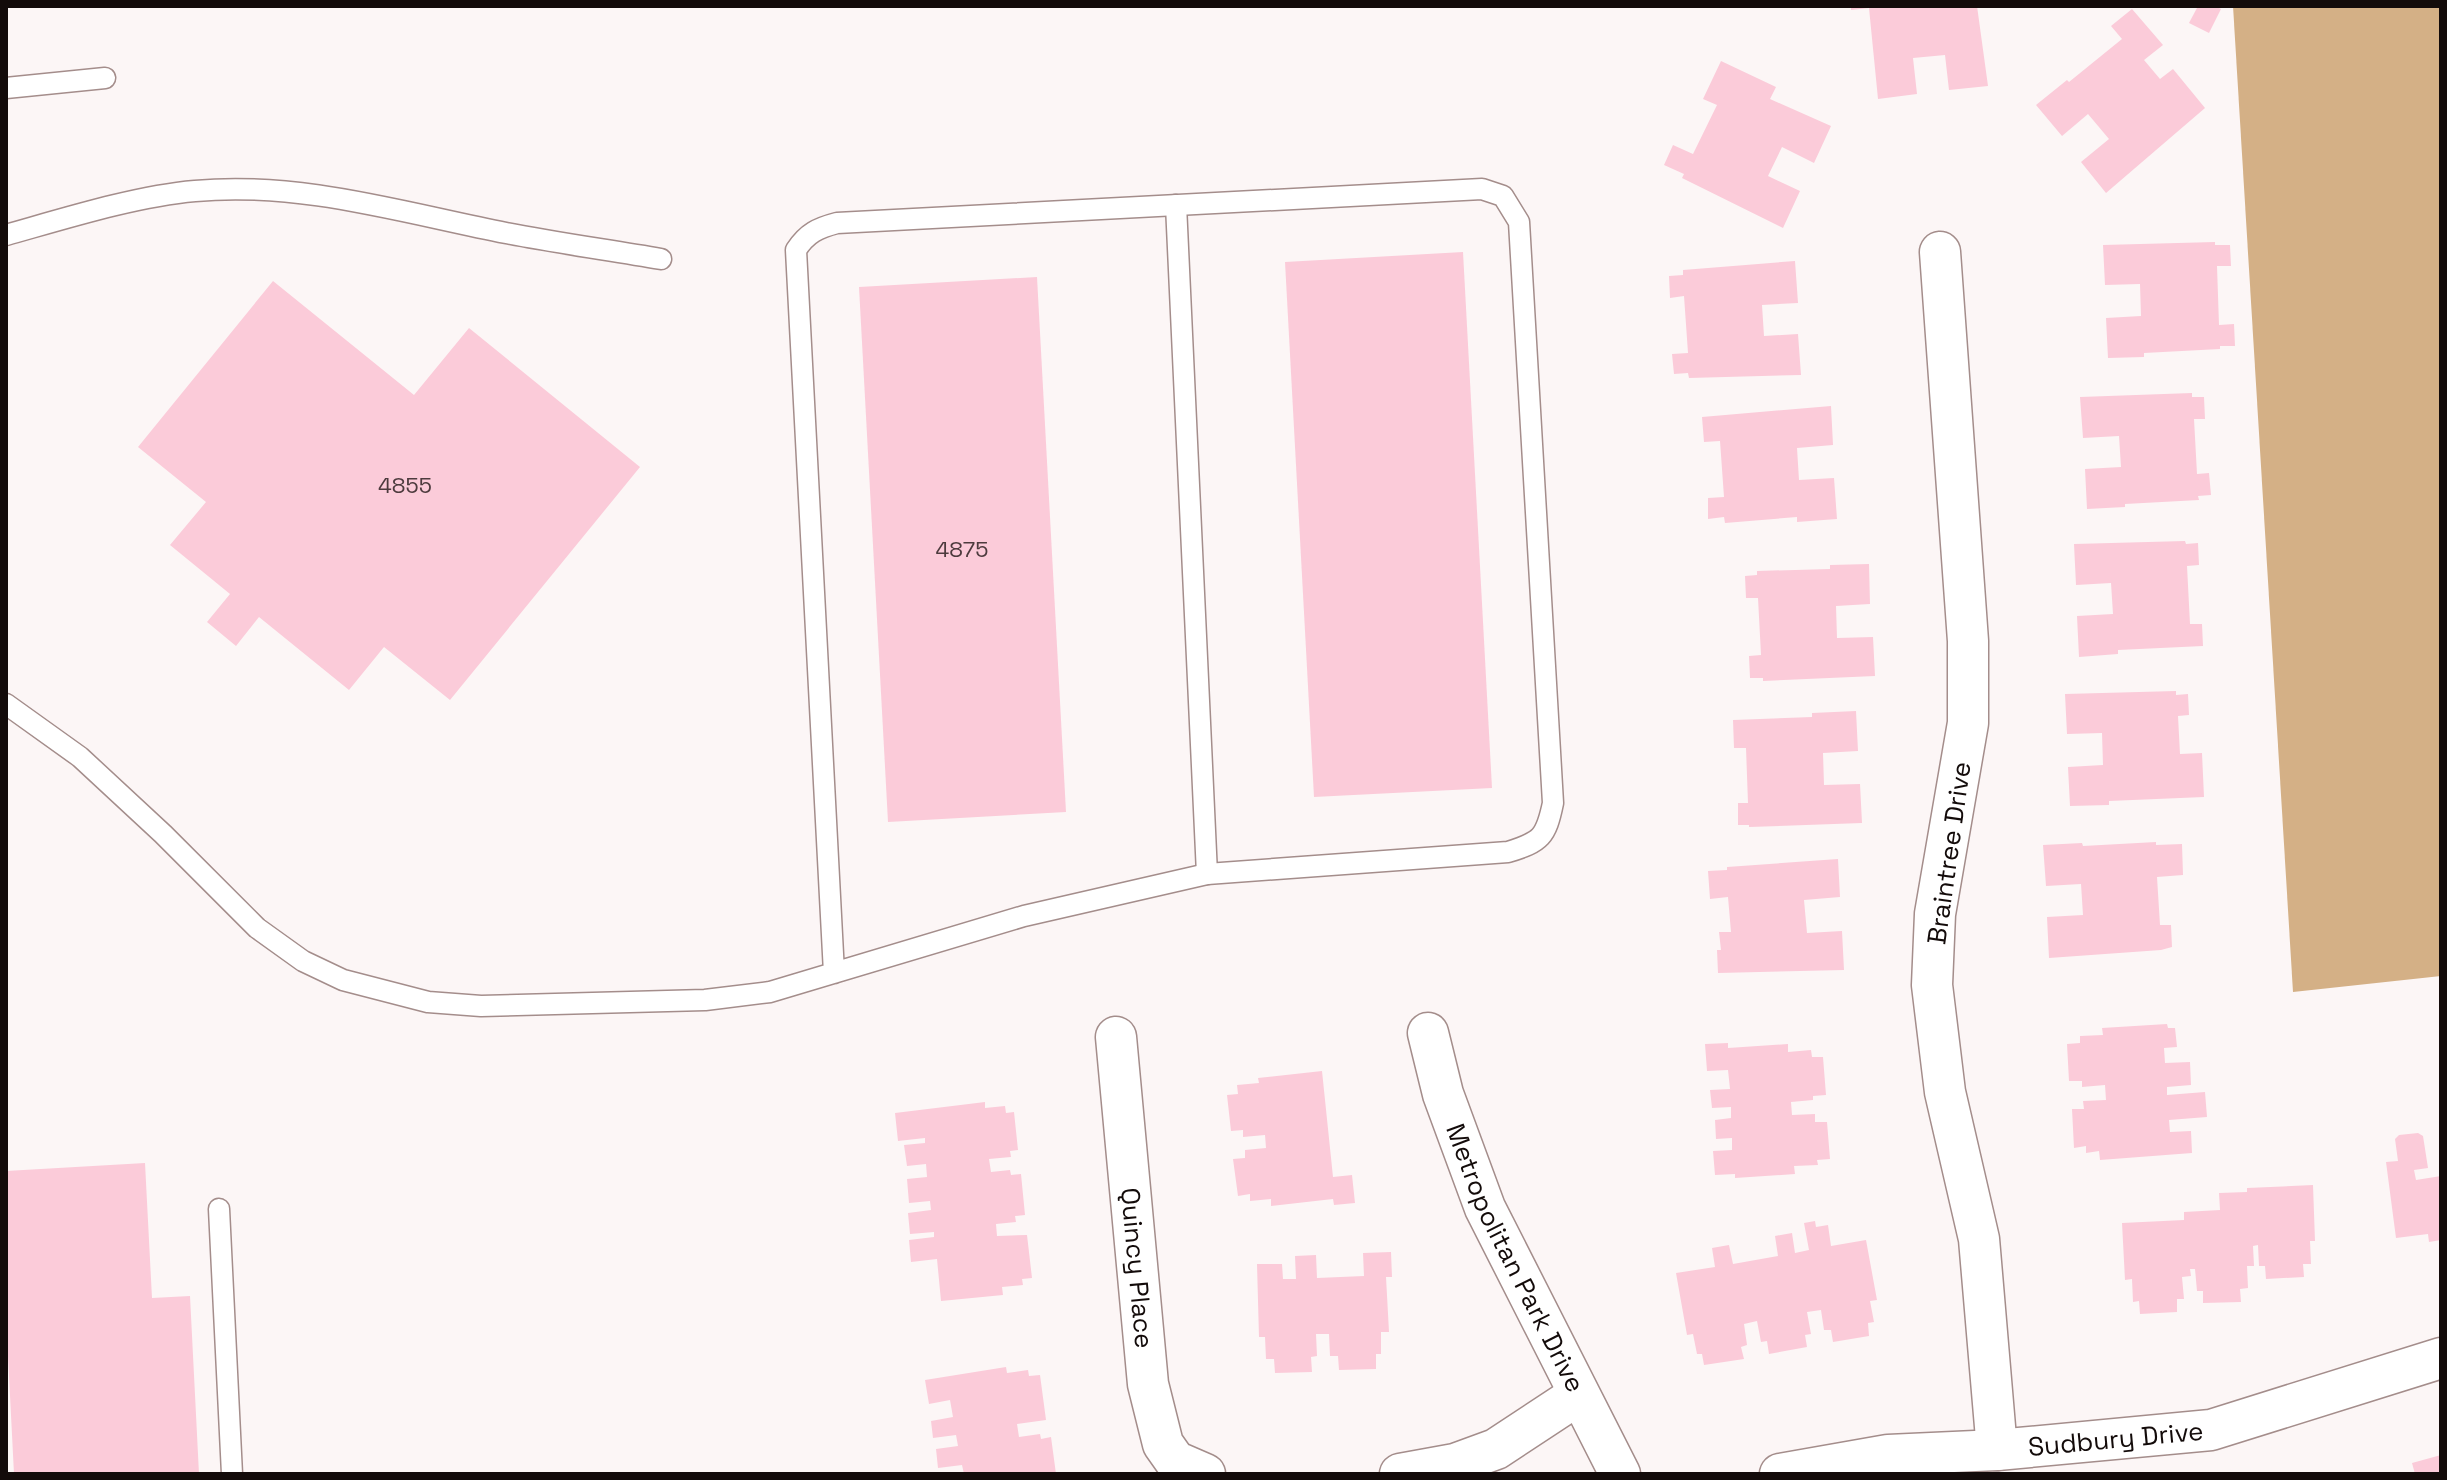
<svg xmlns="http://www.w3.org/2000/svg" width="2447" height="1480" font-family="'Space Grotesk',sans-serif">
	<rect width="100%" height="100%" fill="#fcf6f6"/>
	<polygon fill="#d4b086" points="2233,6 2441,6 2441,976 2293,992"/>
	<g fill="#fbcbd9">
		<polygon points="1851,6 1977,6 1988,86 1949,90 1945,55 1913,58 1917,94 1878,99 1869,8 1851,10"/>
		<polygon points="2198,6 2215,6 2221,9 2209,33 2189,23"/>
		<polygon points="2132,9 2163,45 2144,60 2160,79 2173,69 2205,108 2106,193 2081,162 2109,139 2088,114 2062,136 2036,105 2067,80 2069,82 2122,39 2111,26"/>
		<polygon points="1721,61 1776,87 1770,99 1831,126 1814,163 1782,147 1768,176 1800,191 1783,228 1682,178 1684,174 1664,165 1673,145 1693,154 1717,105 1703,99"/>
		<polygon points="2215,242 2215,245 2230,245 2231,266 2217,266 2219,325 2234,324 2235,346 2220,346 2220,349 2144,353 2144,357 2108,358 2106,318 2141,316 2140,284 2105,285 2103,245"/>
		<polygon points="1463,252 1492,788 1314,797 1285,262"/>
		<polygon points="1795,261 1798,303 1762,305 1764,336 1798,334 1801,375 1689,378 1688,373 1674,374 1672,354 1688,353 1684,296 1670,298 1669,276 1683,275 1683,270"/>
		<polygon points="1037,277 1066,812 888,822 859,287"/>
		<polygon points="273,281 414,395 469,328 640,467 450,700 384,647 349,690 259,617 236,646 207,622 230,594 170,545 206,502 138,447"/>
		<polygon points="2192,393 2192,397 2204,397 2205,419 2194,419 2197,474 2209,473 2211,495 2198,496 2199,500 2125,504 2125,507 2087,509 2085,469 2121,467 2119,436 2083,438 2080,397"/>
		<polygon points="1831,406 1833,445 1797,448 1799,480 1834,478 1837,519 1797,522 1797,517 1725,523 1724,517 1708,519 1708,498 1724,497 1720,441 1704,442 1702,417"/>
		<polygon points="2185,541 2186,544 2198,543 2199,565 2187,566 2190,624 2202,624 2203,646 2118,650 2118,654 2079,657 2077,616 2113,614 2111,583 2076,585 2074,544"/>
		<polygon points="1869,564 1870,604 1836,606 1837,638 1873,637 1875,676 1763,681 1763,678 1750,678 1749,656 1761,655 1758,598 1746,598 1745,576 1757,575 1757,571 1830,569 1830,565"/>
		<polygon points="2176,691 2176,695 2188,694 2189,715 2178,716 2180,754 2202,753 2204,797 2109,801 2109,805 2070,806 2068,767 2103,765 2102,733 2067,734 2065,694"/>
		<polygon points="1856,711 1858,751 1823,753 1824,785 1860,784 1862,823 1749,827 1749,825 1738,825 1738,803 1748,803 1746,748 1734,748 1733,720 1812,717 1812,713"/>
		<polygon points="2156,842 2156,845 2182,844 2183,875 2157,877 2160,925 2171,925 2172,947 2161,950 2049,958 2047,917 2083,915 2081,884 2046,886 2043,845 2082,843 2083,846"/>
		<polygon points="1838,859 1840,897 1804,900 1807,933 1842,931 1844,970 1718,973 1717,950 1721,950 1719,932 1731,932 1728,897 1710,899 1708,871 1727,870 1727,867"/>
		<polygon points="2167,1024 2168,1028 2175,1028 2177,1047 2164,1048 2165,1063 2190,1062 2191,1085 2167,1087 2167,1095 2205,1092 2207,1117 2169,1120 2170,1132 2191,1131 2192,1153 2100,1160 2099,1151 2086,1153 2086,1146 2074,1148 2072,1109 2084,1109 2083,1101 2106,1100 2105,1085 2082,1087 2082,1081 2069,1081 2067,1044 2080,1043 2080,1036 2103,1035 2102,1028"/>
		<polygon points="1728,1043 1728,1048 1788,1044 1788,1052 1811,1050 1812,1057 1823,1057 1826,1095 1813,1096 1813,1100 1791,1102 1792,1115 1815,1114 1815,1122 1827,1122 1830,1159 1817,1160 1818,1165 1794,1166 1795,1174 1735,1178 1735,1174 1715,1175 1713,1151 1732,1150 1732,1138 1716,1139 1715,1120 1731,1118 1731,1107 1712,1108 1710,1090 1730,1089 1728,1070 1707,1071 1705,1044"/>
		<polygon points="1322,1071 1333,1177 1352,1175 1355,1203 1334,1205 1333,1199 1271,1206 1271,1199 1250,1201 1250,1194 1238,1196 1233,1159 1245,1158 1245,1150 1266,1148 1265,1135 1243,1137 1243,1130 1231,1131 1227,1095 1238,1094 1237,1085 1259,1083 1258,1078"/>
		<polygon points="985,1102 985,1108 1005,1106 1006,1113 1014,1112 1018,1150 1010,1151 1011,1157 989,1159 991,1172 1010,1170 1011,1175 1021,1174 1025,1215 1015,1216 1016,1222 996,1224 997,1236 1027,1235 1032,1278 1022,1279 1023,1285 1002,1287 1003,1295 941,1301 937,1259 911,1262 909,1240 934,1237 934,1232 910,1234 908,1213 931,1210 930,1201 909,1203 907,1179 927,1177 926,1164 907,1166 904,1145 925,1143 925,1138 898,1141 895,1113"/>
		<polygon points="2418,1133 2423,1136 2428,1168 2414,1170 2416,1180 2441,1176 2441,1240 2429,1242 2428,1234 2396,1238 2386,1162 2398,1161 2395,1139 2399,1135"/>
		<polygon points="145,1163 152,1298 190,1296 199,1474 14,1474 6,1317 6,1171"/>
		<polygon points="2313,1185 2315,1241 2310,1241 2311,1264 2303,1264 2304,1277 2266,1279 2265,1266 2259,1266 2258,1245 2253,1246 2254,1266 2247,1266 2248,1288 2240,1289 2241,1302 2203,1303 2203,1291 2197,1291 2195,1269 2190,1269 2191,1276 2182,1277 2184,1299 2177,1299 2177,1312 2140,1314 2139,1301 2133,1302 2132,1279 2125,1280 2122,1223 2184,1220 2184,1212 2220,1210 2219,1193 2247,1192 2247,1188"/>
		<polygon points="1815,1221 1816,1227 1828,1225 1831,1246 1866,1240 1877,1300 1870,1301 1874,1322 1868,1323 1869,1336 1833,1342 1831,1330 1824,1330 1821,1310 1807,1312 1811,1334 1805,1335 1807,1347 1769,1354 1767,1341 1761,1342 1757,1321 1744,1324 1747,1345 1741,1347 1744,1359 1704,1365 1702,1354 1697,1354 1693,1334 1687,1335 1676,1273 1715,1267 1712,1248 1729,1245 1733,1264 1778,1256 1775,1236 1792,1233 1795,1253 1809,1250 1804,1223"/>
		<polygon points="1391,1252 1392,1277 1386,1277 1389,1332 1381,1332 1381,1354 1376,1354 1376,1369 1339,1370 1338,1356 1330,1356 1329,1334 1316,1334 1317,1356 1311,1357 1312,1372 1275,1373 1274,1359 1266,1359 1265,1337 1259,1337 1257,1264 1282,1264 1283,1279 1296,1279 1295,1256 1316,1255 1317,1278 1364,1276 1363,1253"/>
		<polygon points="1006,1367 1007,1373 1028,1370 1029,1376 1040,1375 1046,1420 1017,1424 1019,1437 1040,1434 1041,1439 1051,1437 1056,1474 964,1474 962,1465 938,1468 936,1449 958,1446 956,1435 933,1438 931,1421 953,1417 950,1400 929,1404 925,1380"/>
		<polygon points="2441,1455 2441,1474 2415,1474 2412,1463"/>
	</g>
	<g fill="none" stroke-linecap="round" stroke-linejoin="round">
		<g stroke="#a48d8b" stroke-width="23">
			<g id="lane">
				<polyline points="6,88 105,78"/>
				<polyline points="1176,205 1207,874"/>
				<path d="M6,235C63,219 136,196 195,191C300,181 404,213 506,233C557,243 609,250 661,259"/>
				<path d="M6,704L80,757L163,834L257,928L303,961L343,980L428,1002L481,1006L705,1000L770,992L1024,916L1207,874L1508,852C1541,842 1546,837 1553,803L1519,222L1503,196L1482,189L837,223C818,228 807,233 796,250L834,973"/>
				<polyline points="219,1209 232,1474"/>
			</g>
		</g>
		<g stroke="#a48d8b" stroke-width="43">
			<g id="street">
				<polyline points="1940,252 1968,641 1968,723 1935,914 1932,985 1945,1092 1979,1239 1997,1450"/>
				<path id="s1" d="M1428,1033L1443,1094L1485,1208L1620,1474"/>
				<path id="s2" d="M1116,1037L1148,1384L1163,1444L1175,1461L1205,1474"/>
				<polyline points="1400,1474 1455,1464 1496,1449 1578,1395"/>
				<path id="s3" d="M1780,1474L1888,1455L1997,1450L2211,1430L2441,1358"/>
			</g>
		</g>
		<use href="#lane" stroke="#fff" stroke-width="20"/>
		<use href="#street" stroke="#fff" stroke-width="40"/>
	</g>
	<g text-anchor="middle" stroke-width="7" stroke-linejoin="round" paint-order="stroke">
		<g font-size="22" fill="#4d3b3e">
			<text x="405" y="493">4855</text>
			<text x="962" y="557">4875</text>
		</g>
		<g font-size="26" fill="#130b0a" stroke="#fff">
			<text transform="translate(1949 853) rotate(-82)" y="9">Braintree Drive</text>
			<text dy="9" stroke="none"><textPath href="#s1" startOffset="242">Metropolitan Park Drive</textPath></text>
			<text dy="9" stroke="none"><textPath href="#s2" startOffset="232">Quincy Place</textPath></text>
			<text dy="9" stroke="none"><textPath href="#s3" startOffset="338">Sudbury Drive</textPath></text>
		</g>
	</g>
	<rect width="2447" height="1480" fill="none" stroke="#130b0a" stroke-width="16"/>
</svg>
